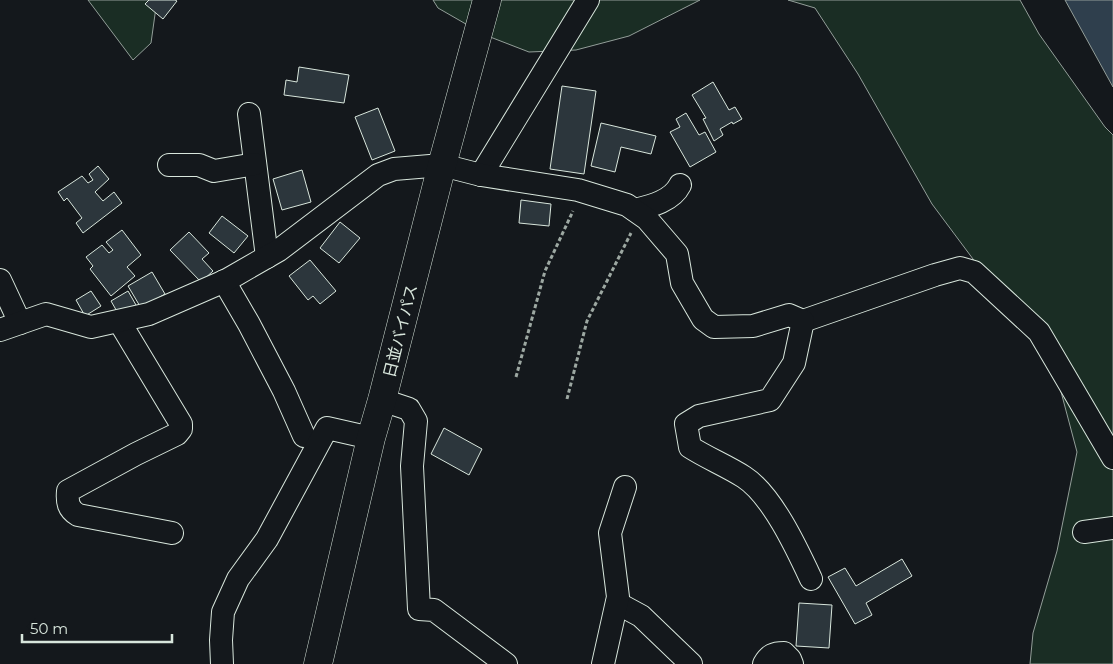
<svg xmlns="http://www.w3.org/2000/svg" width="1113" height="664" font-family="Montserrat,'Noto Sans JP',sans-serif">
	<rect width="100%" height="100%" fill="#14181c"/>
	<g fill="#1a2d24" stroke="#939e99">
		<polygon points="88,0 157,0 151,43 133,60"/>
		<polygon points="433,0 700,0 629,36 576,50 529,52 485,35 438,8"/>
		<polygon points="788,0 1020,0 1039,34 1105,127 1113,135 1113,664 1030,664 1033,633 1057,551 1077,452 1060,388 1020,322 932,204 858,74 815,8"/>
	</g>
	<polygon fill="#2f3f4d" stroke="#939e99" points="1065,0 1113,0 1113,87"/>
	<g fill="#2c363c" stroke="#d8e6dc">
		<polygon points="149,0 175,0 177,1 163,19 145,4"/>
		<polygon points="299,67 349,75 344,103 284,95 286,80 297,82"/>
		<polygon points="713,82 729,110 735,107 742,119 733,124 732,122 720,129 723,135 714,141 703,119 706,118 692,95"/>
		<polygon points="562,86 596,91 584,174 550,169"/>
		<polygon points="378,108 395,151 372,160 355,117"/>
		<polygon points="686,113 699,135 705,132 716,152 690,167 670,132 680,127 676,119"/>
		<polygon points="601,123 656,136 651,154 621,147 615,172 591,166"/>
		<polygon points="98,166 109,179 95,192 103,201 114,192 122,203 83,233 76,223 82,218 67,198 64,201 58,192 82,176 88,183 93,180 89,174"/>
		<polygon points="302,170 311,202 282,210 273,179"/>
		<polygon points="521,200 551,204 549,226 519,223"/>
		<polygon points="222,216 248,236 234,253 209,233"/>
		<polygon points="340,222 360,238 339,263 320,248"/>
		<polygon points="122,230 141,255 127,267 135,276 111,296 90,269 93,266 86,257 102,245 109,253 113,250 106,242"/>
		<polygon points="189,232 209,253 202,259 213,271 201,282 170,250"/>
		<polygon points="310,260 336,291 320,304 313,296 308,300 289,276"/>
		<polygon points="152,272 165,294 141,308 128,286"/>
		<polygon points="91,291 101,306 85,316 76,300"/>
		<polygon points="128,291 136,305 119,315 111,301"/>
		<polygon points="444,428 482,449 469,475 431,454"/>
		<polygon points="902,559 912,576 866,603 872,615 855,624 828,577 845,568 856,586"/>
		<polygon points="799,603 832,605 829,648 796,646"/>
	</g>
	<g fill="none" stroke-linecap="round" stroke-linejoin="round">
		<g stroke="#d8e6dc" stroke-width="24">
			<g id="minor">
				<polyline points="249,114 267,257"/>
				<polyline points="169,165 199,165 214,171 255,164"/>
				<polyline points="481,175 588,0"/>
				<path d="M635,210C651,206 672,201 680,185"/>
				<polyline points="0,280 20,323"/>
				<polyline points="224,281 249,324 284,391 304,436"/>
				<path d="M119,321L181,424V429L177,434L136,454L68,491C67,502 68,509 78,515L172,533"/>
				<polyline points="803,321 935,275 960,268 974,272 1039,332 1113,458"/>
				<path d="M0,330L46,314L91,327L149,314L227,280L279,250L378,175L394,169L442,165L481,175L578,190L627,205L647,219L677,254L682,283L703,319L714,327L753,326L789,315L803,321L794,363L770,400L699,416L686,424L690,447C707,458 727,466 744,477C772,495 797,549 811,579"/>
				<polyline points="382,400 409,409 416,421 412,466 419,609 434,610 506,664"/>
				<polyline points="1084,532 1113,528"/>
				<polyline points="617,603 641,616 691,664"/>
				<polyline points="222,664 221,640 223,612 238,579 267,539 327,428 371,438"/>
				<polyline points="603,664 618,597 610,533 625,487"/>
				<path d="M764,664C769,655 774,653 784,653L790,659L792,664"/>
			</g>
		</g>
		<g stroke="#d8e6dc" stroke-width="29">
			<polyline id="highway" points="318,664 371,438 382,400 442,165 487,0"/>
		</g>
		<g stroke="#9da8a2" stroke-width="3" stroke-dasharray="4 2.5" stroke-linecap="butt">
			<polyline points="516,377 545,271 573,211"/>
			<polyline points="567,399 587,321 631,233"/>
		</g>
		<use href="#minor" stroke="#14181c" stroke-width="22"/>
		<use href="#highway" stroke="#14181c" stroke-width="28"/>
	</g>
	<g text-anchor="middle" stroke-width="4" stroke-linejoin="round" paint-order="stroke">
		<g font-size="16" fill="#d8e6dc" stroke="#14181c">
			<text transform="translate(400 331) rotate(-76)" y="6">日並バイパス</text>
		</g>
	</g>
	<path d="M22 634v8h150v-8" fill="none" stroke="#d8e6dc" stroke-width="2.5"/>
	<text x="30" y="634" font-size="15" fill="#d8e6dc" stroke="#14181c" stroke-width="4" paint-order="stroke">50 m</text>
</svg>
